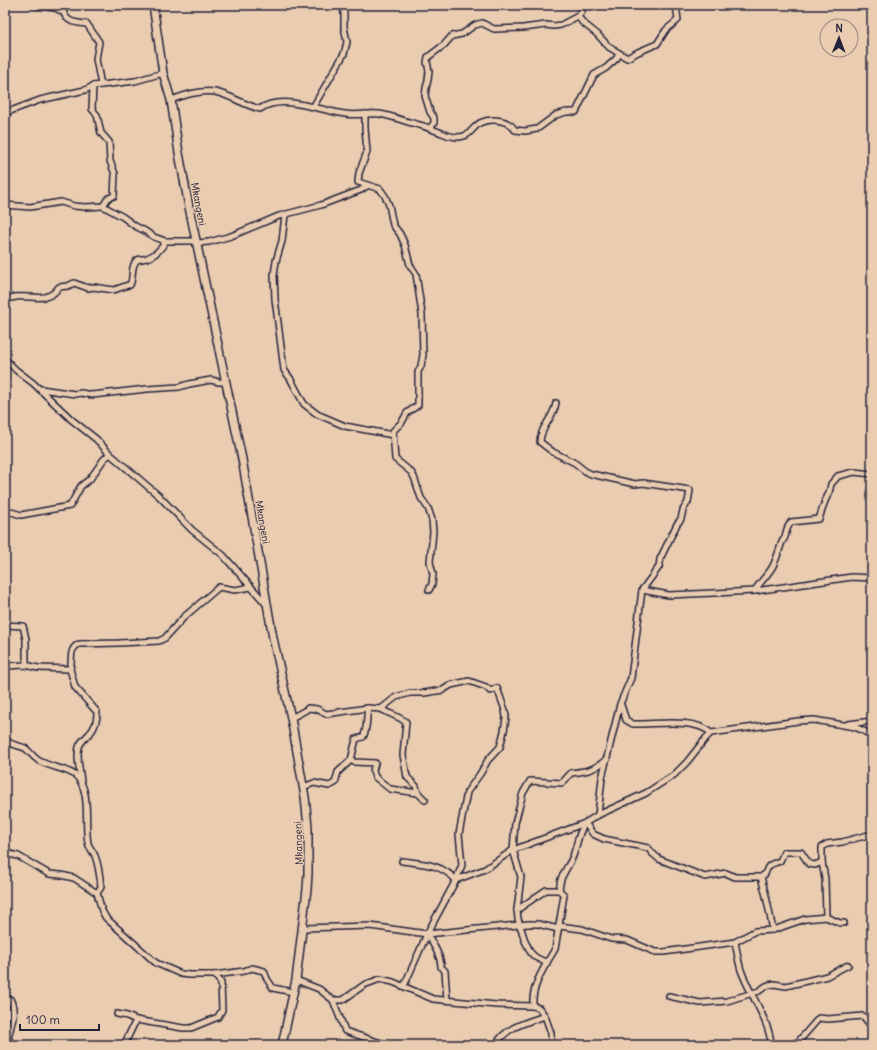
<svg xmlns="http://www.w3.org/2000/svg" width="877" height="1050" font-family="Delius,sans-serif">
	<rect width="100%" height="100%" fill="#eaccb1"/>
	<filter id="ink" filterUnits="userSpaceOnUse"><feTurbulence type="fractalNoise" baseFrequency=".025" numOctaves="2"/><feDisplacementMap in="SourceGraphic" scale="8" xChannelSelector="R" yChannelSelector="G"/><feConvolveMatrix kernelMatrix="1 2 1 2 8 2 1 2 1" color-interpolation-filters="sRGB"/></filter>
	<g filter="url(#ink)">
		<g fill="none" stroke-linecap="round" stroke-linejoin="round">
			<g stroke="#22223b" stroke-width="8">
				<g id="street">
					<polyline points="35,5 55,8 63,12"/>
					<path d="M63,5C62,21 73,23 87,24L99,42L96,59L101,85"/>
					<polyline points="578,16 582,22 597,34 609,47 627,58 638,52 657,44 666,30 678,20 676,5"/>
					<path d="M171,100C185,95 200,90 215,92C230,95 244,105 260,109C282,93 321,111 345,114C356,116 367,113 379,114C387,115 396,118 405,121C418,124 430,128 442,133C450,137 461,139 468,134C473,130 476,124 482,122C493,118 509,120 515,130L525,131L537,129L556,115L566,112H576L594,75L606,68L617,58L619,53"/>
					<polyline points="313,107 344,54 347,42 344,27 344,14 343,5"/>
					<polyline points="5,113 40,100 85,90 93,86 135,81 163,73"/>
					<polyline points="365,114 365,128 367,152 359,173 358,182 380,189 385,196 389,205 393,225 400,234 405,245 410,265 416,274 422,314 423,355 421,366 418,372 418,405 407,413 402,422 393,431 395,459 411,472 414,477 421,498 428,508 432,520 433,532 430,562 433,574 432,584 429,590"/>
					<polyline points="430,128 434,123 434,118 430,112 425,96 426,88 428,80 429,71 427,62 428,57 444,45 452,36 462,34 475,25 482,23 494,29 523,28 546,25 554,26 561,25 578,16 582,11 583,5"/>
					<polyline points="5,205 30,207 61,202 74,206 85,207 103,206 108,198 114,196 115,174 110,161 109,142 101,133 97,115 92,109 93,86"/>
					<polyline points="103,206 123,217 135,226 145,231 154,237 165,241 196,241"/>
					<polyline points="285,215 282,241 276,261 274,275 275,299 284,370 290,378 304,404 317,414 345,426 393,435"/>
					<polyline points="197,243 209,242 231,236 279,216 321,205 361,190 367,186"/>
					<path d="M5,301C23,289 45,308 59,287L68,286L74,283L88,288L93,287L114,290L128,285H130C134,278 130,266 137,260C140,259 144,259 147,258C154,256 163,248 165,241"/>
					<polyline points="5,359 16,370 33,383 72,420 96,439 110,454 104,459 90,479 81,486 70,506 21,515 5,510"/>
					<polyline points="41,389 75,394 81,393 92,395 147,389 179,387 189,384 211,380 219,382 226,382"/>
					<path d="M556,403C554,418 540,427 540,442L553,452L575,463L585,471L591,474L635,484L643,483L690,490L688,502L683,510L681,519L677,524L660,559L659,567L642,590L631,678L620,704L602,778L598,815"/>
					<polyline points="110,454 159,496 192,530 223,555 267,605"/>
					<polyline points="642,590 669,595 714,593 755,591 852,577 872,578"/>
					<path d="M755,591C757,585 769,574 773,566C777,558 779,550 782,542C783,540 785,538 785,537C786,531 787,527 791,522L819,519L825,501L829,493L831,484L838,476L854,472L872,474"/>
					<polyline points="5,625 23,626 26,639 26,665"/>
					<path d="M5,666L26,665L38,668L70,669C73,660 68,649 79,644L119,643L159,641L165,638L184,617L219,587L235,590L251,587"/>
					<path d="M70,669L75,687L97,712C97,717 96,723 94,727C91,735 82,738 79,747C76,759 80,770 81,782"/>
					<path d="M621,705L626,720L633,724C654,725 695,717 711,733"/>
					<path d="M381,709C389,714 398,716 406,722L403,755L407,777L416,786L418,793L425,800"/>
					<path d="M291,718L306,710L308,708L317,709L326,714L368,708L381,709L396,697L410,693H424L443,690L451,685L469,681L486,687L490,691L497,688L505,710L506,717L504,731L500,747L488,760L480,774L467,792L459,834L462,865L456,880C440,863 423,864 402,861"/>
					<polyline points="848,724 872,721"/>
					<path d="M5,740C11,745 18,745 25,748C32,753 34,760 44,763C54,768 65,768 75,775C92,789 84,824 88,843C89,848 94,852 95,856C99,866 100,877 101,887L97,893"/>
					<polyline points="351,760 354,762 375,763 373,771 375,777 390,789 418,793"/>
					<path d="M303,787L314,783L329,786L335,783L338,772L351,760L356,739L363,737C368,729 366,717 368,708"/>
					<polyline points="5,853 18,856 49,874 61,875 74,878 97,893 102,911 106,918 156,963 181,974 189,975 215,975 244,971 252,968 264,971 267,979 273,988 293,992"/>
					<path d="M517,910L546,890H559C560,885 560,879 563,875C566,868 572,861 574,853C578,841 578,834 585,823L593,834L604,839L648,848L652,853L659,859L705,877L726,873L735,877H761"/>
					<polyline points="826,917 825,879 822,862 822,847 827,844 842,842 872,834"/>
					<polyline points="559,926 582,929 611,939 627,940 655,952 664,952 735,942 755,931 773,930 805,919 826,917 840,923 844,923"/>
					<polyline points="303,928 370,926 427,934 528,924 538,924 558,929"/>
					<path d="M773,930L766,896L761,877L765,874C769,863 770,865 780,861L784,852H801L809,864L815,865L822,862"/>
					<path d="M427,934C433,944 441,956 441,967L445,971L447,1000"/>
					<path d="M735,942C737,951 738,961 741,970C748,991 771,1024 771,1045"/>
					<path d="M547,963L535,957L531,953L525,941L518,919L517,910L521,877L513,850L515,823L523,793L530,781L562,783L571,773C588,771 594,770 607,759"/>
					<polyline points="296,980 319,989 333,1000 343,1000 364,985 380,979 393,982 433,999 496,1005 533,1006 539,1008 545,1016 551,1033 551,1045"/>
					<polyline points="404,986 427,934 456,880 485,869 513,850 585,823 598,815 646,793 674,775 687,762 706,738 711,733 798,721 814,720 855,727 864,731 872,736"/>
					<polyline points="669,996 700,1003 727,1001 759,991 766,986 774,984 786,986 827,976 848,965"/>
					<path d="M5,998L10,999C17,1012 11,1024 8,1038L13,1045"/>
					<polyline points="333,1000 345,1031 381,1043 382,1045"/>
					<path d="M533,1006C531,986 545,966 555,949L564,895L559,890"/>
					<polyline points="117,1014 127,1016 136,1020 183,1028 191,1028 218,1017 222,1010 221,983 215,975"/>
					<polyline points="124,1045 136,1020"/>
					<path d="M496,1045C505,1027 527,1022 545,1016"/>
					<polyline points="789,1045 798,1042 819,1018 828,1019 863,1016 872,1027"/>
				</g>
			</g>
			<g stroke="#22223b" stroke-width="10">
				<polyline id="secondary" points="153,5 163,73 171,100 179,153 189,207 242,459 273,638 291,718 305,797 308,827 308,874 307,889 296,980 282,1045"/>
			</g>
			<use href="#street" stroke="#eaccb1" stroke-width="5"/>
			<use href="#secondary" stroke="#eaccb1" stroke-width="7"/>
		</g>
	</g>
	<g text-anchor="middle" stroke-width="3" stroke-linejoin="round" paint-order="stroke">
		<g font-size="10" fill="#22223b" stroke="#eaccb1">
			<text transform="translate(199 204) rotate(79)" y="4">Mkangeni</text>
			<text transform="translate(263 522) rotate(80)" y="4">Mkangeni</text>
			<text transform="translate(298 843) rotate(-92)" y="4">Mkangeni</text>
		</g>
	</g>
	<rect width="877" height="1050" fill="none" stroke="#eaccb1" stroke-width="20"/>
	<rect x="10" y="10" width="857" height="1030" fill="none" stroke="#22223b" stroke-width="1.5" filter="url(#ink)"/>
	<g transform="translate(839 38) rotate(1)"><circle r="19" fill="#eaccb1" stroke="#9a8882"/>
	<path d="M0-3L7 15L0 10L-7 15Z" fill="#22223b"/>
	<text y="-6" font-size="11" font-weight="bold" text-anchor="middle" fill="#22223b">N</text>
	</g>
	<path d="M20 1024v6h79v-6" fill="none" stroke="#22223b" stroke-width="2"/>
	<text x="26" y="1024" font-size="12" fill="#22223b" stroke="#eaccb1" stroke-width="3" paint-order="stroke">100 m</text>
</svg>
